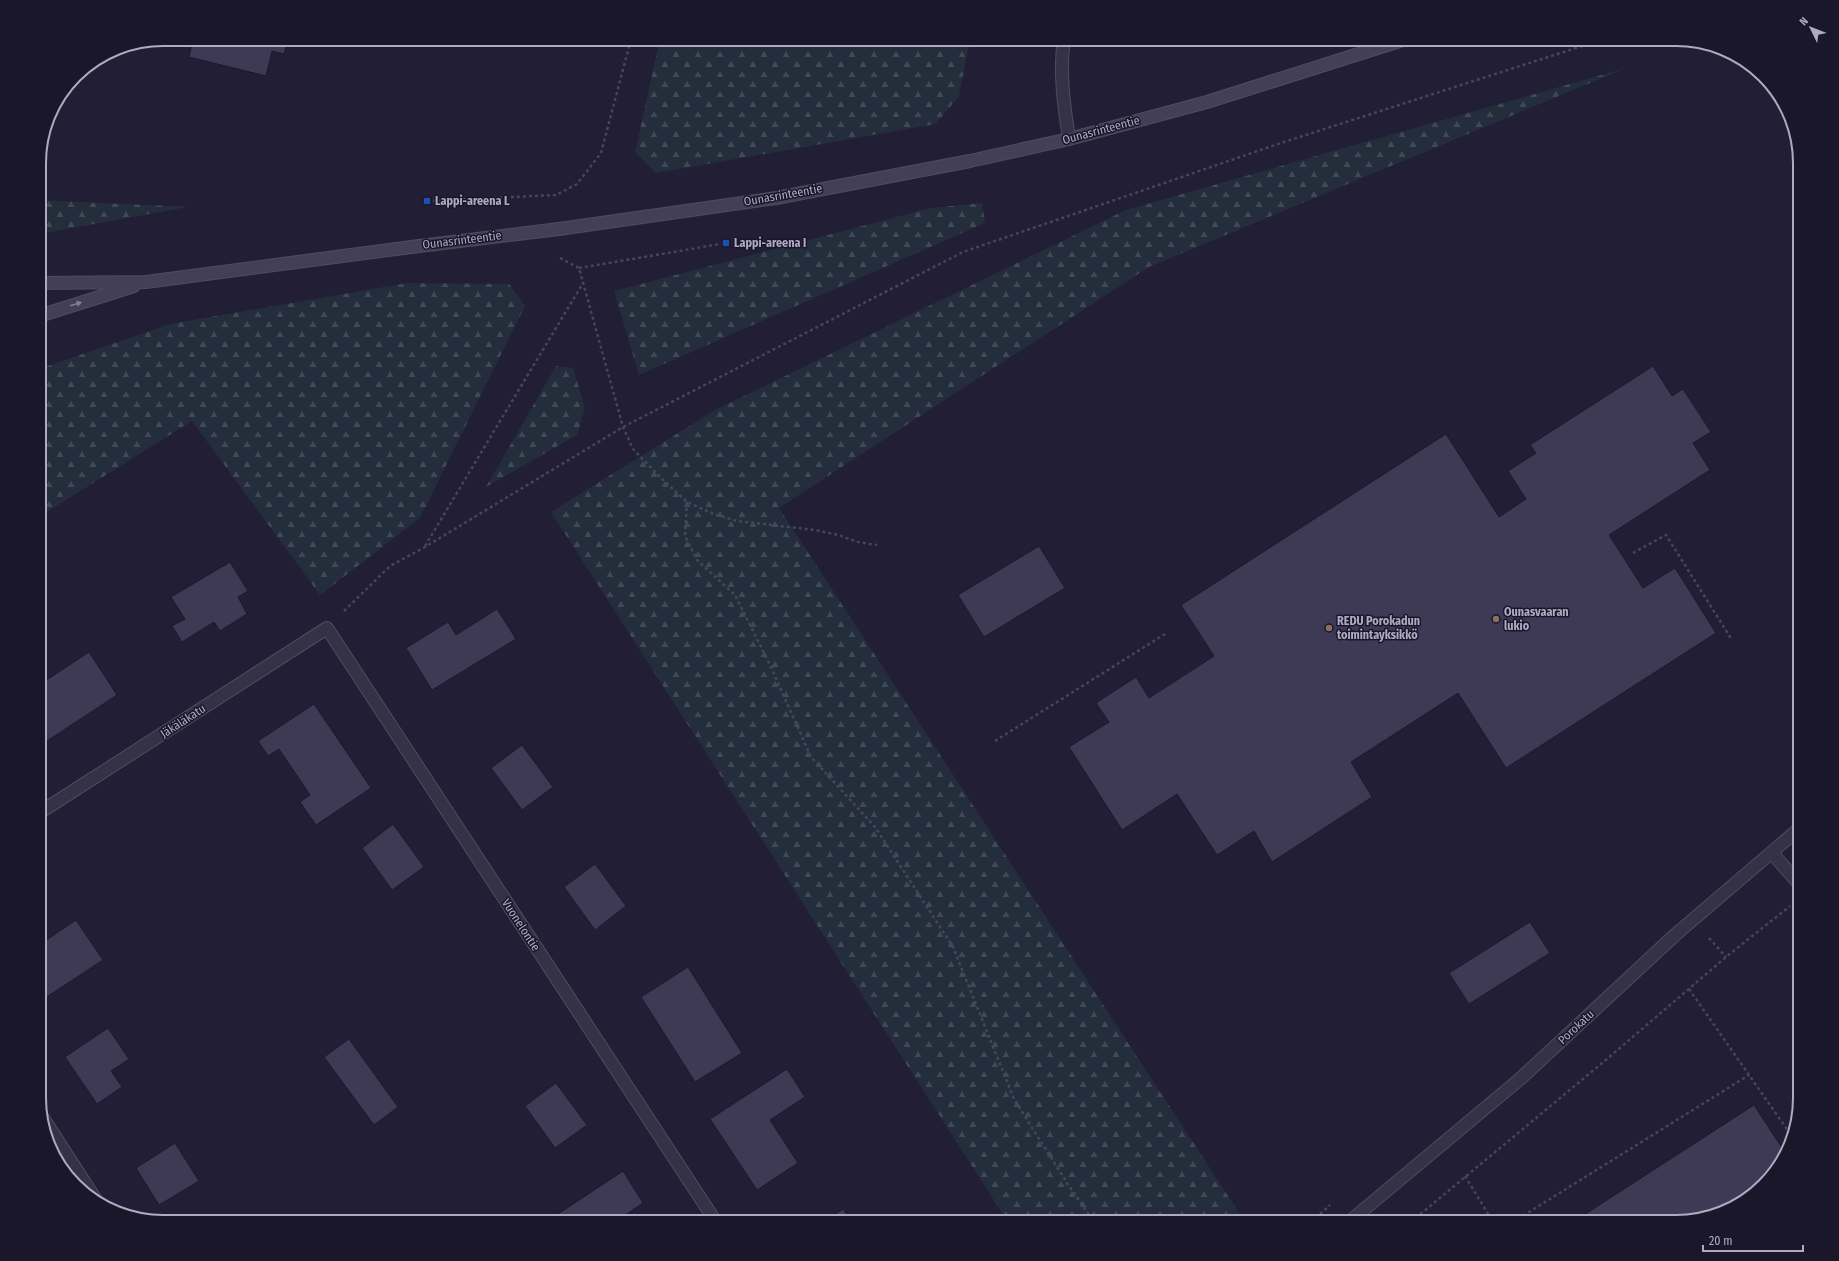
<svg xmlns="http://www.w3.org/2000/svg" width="1839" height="1261" font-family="'Fira Sans Condensed',sans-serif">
	<defs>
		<pattern id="forest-firs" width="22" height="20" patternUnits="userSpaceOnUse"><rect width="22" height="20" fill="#242d3b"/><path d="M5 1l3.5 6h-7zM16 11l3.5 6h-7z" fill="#414956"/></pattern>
	</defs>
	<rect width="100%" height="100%" fill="#211e35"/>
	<g fill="url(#forest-firs)">
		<polygon points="660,39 970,39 959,96 936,124 656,173 635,152"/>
		<polygon points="1626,68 1149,267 779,508 1245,1222 1008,1222 551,512 715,410 1126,210"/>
		<polygon points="39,200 188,207 39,234"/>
		<polygon points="982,203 985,223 639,375 614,291 931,208"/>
		<polygon points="407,283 509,284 525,306 420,518 320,595 192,421 39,517 39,369 170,324"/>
		<polygon points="556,366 573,368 585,408 577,435 486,487"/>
	</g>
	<g fill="#3e3a56" stroke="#1c192c">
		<polygon points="193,39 288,39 284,54 272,51 266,76 189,57"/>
		<polygon points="1653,366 1672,396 1683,389 1711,432 1693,443 1710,470 1609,535 1643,588 1675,568 1716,633 1506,768 1458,693 1351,762 1372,797 1272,862 1254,831 1217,855 1177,794 1122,830 1069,747 1109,722 1096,703 1136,677 1149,698 1214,656 1181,605 1446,434 1499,517 1526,499 1508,471 1536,453 1530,445"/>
		<polygon points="1039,546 1065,588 984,637 958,595"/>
		<polygon points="230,562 248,591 238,597 247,614 220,631 214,622 182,642 172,626 185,619 171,597"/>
		<polygon points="497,609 516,639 432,690 406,648 448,622 456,635"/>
		<polygon points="89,652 117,695 47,741 39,729 39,685"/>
		<polygon points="314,704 371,788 316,825 300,802 310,795 279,749 268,756 258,741"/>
		<polygon points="522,745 553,787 522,810 491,768"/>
		<polygon points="393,824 424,867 392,890 362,848"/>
		<polygon points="595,864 626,906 595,930 564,887"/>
		<polygon points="76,920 103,960 39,1002 39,939 42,943"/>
		<polygon points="1530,922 1550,953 1469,1004 1449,973"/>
		<polygon points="688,967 742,1053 695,1082 641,997"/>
		<polygon points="108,1028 129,1059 111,1071 122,1087 97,1104 65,1057"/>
		<polygon points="349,1039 398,1107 374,1125 324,1057"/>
		<polygon points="787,1069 805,1097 770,1120 798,1163 757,1190 710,1119"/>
		<polygon points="556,1083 587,1125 555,1148 525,1106"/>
		<polygon points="1754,1105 1786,1154 1779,1167 1760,1184 1715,1213 1676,1222 1573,1222"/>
		<polygon points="175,1143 199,1181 159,1205 136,1168"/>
		<polygon points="623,1171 643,1203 615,1222 546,1222"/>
		<polygon points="843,1209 852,1222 823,1222"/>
	</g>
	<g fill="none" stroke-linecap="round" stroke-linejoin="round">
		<g stroke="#4f4c61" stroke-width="14">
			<g id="street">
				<path d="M1064,39C1059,73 1064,105 1069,139"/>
				<polyline points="39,813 327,628 716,1222"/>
				<polyline points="1772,853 1800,885"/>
				<polyline points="43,1118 98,1203"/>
				<polyline points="1349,1222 1520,1079 1675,935 1800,828"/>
			</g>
		</g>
		<g stroke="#4f4c61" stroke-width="14">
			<g id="secondary">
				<polyline points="39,283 146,282 419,246 559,229 776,198 970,161 1069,139 1207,102 1406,39"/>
				<polyline points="39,316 134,286"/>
			</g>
		</g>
		<g stroke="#424858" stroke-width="2.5" stroke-dasharray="3 3" stroke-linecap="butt">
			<polyline points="427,201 556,195 577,184 601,153 631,39"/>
			<polyline points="560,258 579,268 623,427 633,449 660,477 687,502 714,514 737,521 815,530 838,535 858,542 877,545"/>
			<polyline points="579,268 726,243"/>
			<polyline points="687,502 685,536 697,560 735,595 770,665 811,757 875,827 953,947 1014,1099 1067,1183 1094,1222"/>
			<polyline points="425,546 583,283"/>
			<polyline points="1633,553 1666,535 1732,640"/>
			<polyline points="344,611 390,566 425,547 623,427 963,252 1281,143 1604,39"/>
			<polyline points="995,741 1165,634"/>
			<polyline points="1709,938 1726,957"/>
			<polyline points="1689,989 1793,1138"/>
			<polyline points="1465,1176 1493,1222"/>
			<polyline points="1311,1222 1330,1205"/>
			<polyline points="1411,1222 1607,1059 1726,957 1790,906"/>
			<polyline points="1513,1222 1749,1075"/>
		</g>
		<use href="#street" stroke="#353146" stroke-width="12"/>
		<use href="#secondary" stroke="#443f59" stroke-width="12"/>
	</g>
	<defs><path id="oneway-solid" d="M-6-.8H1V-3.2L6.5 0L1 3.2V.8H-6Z"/></defs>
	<use fill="#847f99" href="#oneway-solid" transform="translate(76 304) rotate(-18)"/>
	<g fill="#1a4fb4" stroke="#1a172a" stroke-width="1.5">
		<rect x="423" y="197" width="8" height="8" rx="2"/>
		<rect x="722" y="239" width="8" height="8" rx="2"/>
	</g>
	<g fill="#8d6e63" stroke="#1a172a" stroke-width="1.5">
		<circle cx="1496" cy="619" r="4"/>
		<circle cx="1329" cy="628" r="4"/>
	</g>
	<g text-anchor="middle" stroke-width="3" stroke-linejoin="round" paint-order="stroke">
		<g font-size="12" fill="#afaac3" stroke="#1a172a">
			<text transform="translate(1101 130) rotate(-15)" y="4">Ounasrinteentie</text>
			<text transform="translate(783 195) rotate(-10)" y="4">Ounasrinteentie</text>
			<text transform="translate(462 240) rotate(-7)" y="4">Ounasrinteentie</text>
			<text transform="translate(183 721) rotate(-33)" y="4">Jäkäläkatu</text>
			<text transform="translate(521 925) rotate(57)" y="4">Vuonelontie</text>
			<text transform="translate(1576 1027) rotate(-43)" y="4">Porokatu</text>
		</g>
		<g font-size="12" font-weight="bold" fill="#afaac3" stroke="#1a172a" text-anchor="start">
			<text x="435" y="205">Lappi-areena L</text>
			<text x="734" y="247">Lappi-areena I</text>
			<text x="1504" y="616">Ounasvaaran<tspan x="1504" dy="14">lukio</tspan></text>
			<text x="1337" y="625">REDU Porokadun<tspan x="1337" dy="14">toimintayksikkö</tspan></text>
		</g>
	</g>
	<path d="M0 0H1839V1261H0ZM163 46H1676A117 117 0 0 1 1793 163V1098A117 117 0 0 1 1676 1215H163A117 117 0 0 1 46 1098V163A117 117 0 0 1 163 46Z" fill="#1a172a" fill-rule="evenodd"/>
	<path fill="none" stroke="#afaac3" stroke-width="2" d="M163 46H1676A117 117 0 0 1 1793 163V1098A117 117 0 0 1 1676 1215H163A117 117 0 0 1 46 1098V163A117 117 0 0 1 163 46Z"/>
	<g transform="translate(1811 28) rotate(313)" stroke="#1a172a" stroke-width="3" paint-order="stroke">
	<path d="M0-3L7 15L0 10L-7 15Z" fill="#afaac3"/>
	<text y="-6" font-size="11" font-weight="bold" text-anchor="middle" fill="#afaac3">N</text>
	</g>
	<path d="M1703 1245v6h100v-6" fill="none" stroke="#afaac3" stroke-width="2"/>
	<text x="1709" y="1245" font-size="12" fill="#afaac3" stroke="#1a172a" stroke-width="3" paint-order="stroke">20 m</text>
</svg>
